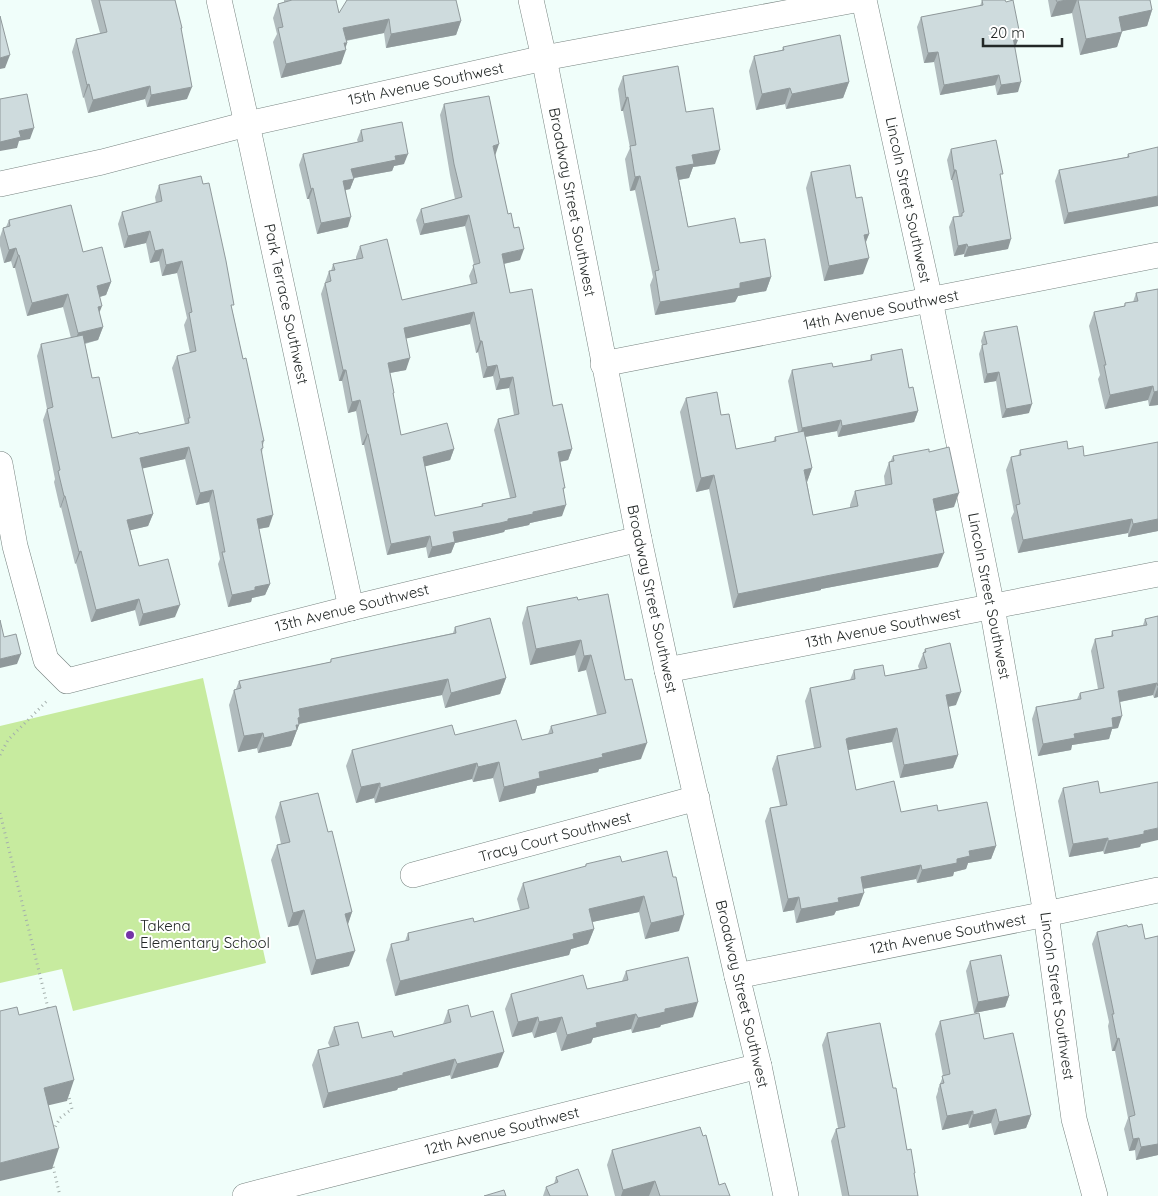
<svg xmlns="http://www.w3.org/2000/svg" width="1158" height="1196" font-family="Quicksand,sans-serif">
	<rect width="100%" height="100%" fill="#f0fefa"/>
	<polygon fill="#c7eb9f" points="203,678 266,963 73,1011 62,969 0,983 0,726"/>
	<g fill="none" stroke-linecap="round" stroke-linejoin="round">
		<g stroke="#788481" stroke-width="26">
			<g id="minor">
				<polyline points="219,0 247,124 351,608"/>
				<polyline points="531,0 544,58 639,539 667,670 737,976 759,1066 786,1196"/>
				<polyline points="864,0 930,300 992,607 1046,914 1074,1119 1095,1196"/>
				<polyline points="0,184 102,162 247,124 544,58 855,0"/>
				<polyline points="603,364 1158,255"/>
				<polyline points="0,464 15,546 46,660 67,681 351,608 639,539"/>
				<polyline points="667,670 1158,574"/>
				<polyline points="413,875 697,798"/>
				<polyline points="737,976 1046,914 1158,890"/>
				<polyline points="245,1196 759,1066"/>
			</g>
		</g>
		<g stroke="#a4afac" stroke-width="3" stroke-dasharray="1 4" stroke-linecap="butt">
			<polyline points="0,755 8,740 49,699"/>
			<polyline points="0,813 49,1012"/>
			<polyline points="53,1131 60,1118 72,1109 68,1093"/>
			<polyline points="52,1162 60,1196"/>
		</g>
		<use href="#minor" stroke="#fff" stroke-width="25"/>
	</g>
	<g fill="#b1bcbe" fill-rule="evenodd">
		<polygon points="91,0 170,0 182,28 181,30 187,99 147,107 145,99 88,113 84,97 83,98 72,52 76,39 100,33"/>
		<polygon points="284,0 336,0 339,13 461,21 456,35 386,48 384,33 346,41 347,43 341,64 281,78 273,42 277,34 273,18 278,4 284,2"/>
		<polygon points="982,0 1016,45 1014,46 1018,92 997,95 995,85 940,95 934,62 924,63 917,27 921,17 980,6"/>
		<polygon points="1048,0 1150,0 1152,10 1147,26 1122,31 1117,47 1080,55 1072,13 1051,17"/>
		<polygon points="783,47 849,82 843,98 786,109 785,104 756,110 749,71 754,56 782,50"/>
		<polygon points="623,76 686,112 715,164 693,167 689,178 679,180 688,227 740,243 771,277 766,291 738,296 735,302 655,315 650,285 653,277 635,190 630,191 625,159 630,148 623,111 621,111 618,89"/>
		<path d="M444,104L495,155L508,214L520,260L504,264L510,293L553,406L572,449L568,460L560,462L564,492L562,516L530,523L529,525L505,530L504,532L496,534L455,543L451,553L428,558L426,547L387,555L364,445H362L356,411L348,413L342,381H339L321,294L329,271H331L333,264L356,259V257L360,246L402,300L471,284L469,276L474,265L465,226L420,235L416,220L421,209L455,199L450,175L440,115ZM470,324L476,353L478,352L483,378L493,376L496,390L509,388L514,415L498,419L494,430L510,498L482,504L481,507L435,516L425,466L450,460L454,449L401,435L393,395L390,373L406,370V338Z"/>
		<polygon points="361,130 404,164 394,166 392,171 354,178 350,189 346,190 348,227 317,234 309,199 307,199 299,165 303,154 358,142 357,140"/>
		<polygon points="951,149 1001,179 1008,249 964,257 964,254 954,256 949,227 953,217 959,216 952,180 951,180 947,160"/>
		<polygon points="1158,149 1064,224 1055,181 1059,170 1127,157 1128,154"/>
		<polygon points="811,172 856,198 869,234 866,242 863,274 824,281 806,188"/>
		<polygon points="159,185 232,309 243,359 264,441 263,445 262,453 269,527 259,529 270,584 265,595 252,598 251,602 228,607 218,564 220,559 209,502 196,505 185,459 142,468 153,514 148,526 130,530 139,566 175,617 139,626 135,610 91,622 76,563 75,564 61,507 60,508 54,482 55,479 43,420 47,409 37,356 41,344 71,338 63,307 27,316 15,268 13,268 11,261 4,263 0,246 0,237 3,228 6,227 9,220 83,252 111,282 106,295 100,297 99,312 103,327 98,340 85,344 92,378 112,438 139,434 185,424 172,368 177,356 190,353 184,325 187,318 177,273 162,276 159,261 150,263 146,243 124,248 118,224 122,212 156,203 155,197"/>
		<polygon points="1158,289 1158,405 1149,406 1148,400 1105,409 1098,379 1100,375 1089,326 1094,312 1124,306 1125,303 1133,302 1136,293"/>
		<polygon points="984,332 1029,413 1002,418 996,381 984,383 979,354 982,345 981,341"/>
		<polygon points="871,355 909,388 918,411 914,422 838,437 837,431 805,437 812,468 807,482 813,515 850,508 850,505 855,491 885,485 884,476 889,462 890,462 893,456 929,452 954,507 935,511 938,567 821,589 821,590 733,608 709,489 696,492 680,412 686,398 721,415 736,449 773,442 775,437 798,432 788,381 792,370 833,367 870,360"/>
		<polygon points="1158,442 1158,531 1128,537 1128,533 1018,553 1011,518 1014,512 1006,470 1011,457 1018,456 1020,450 1068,449 1084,456"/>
		<polygon points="578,600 641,759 599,769 598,772 537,786 535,793 499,802 493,778 473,782 472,779 375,803 374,798 356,803 346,766 352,750 455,735 522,740 548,734 551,726 597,715 586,670 578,672 575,655 530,665 522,623 527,607"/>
		<polygon points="1158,616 1158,697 1154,698 1153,695 1120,702 1118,728 1112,729 1109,739 1072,745 1071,750 1038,756 1032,719 1036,707 1077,699 1080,693 1098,689 1091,651 1095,639 1111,636 1112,631 1143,625 1145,619"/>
		<polygon points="455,627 506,678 500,694 445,708 442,695 299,724 291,746 258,753 257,748 238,752 229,705 234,690 236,689 239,681 330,662 331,659 453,633"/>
		<polygon points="925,649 956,705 948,707 958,755 953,768 900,778 892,742 848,750 856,790 901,812 938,811 996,846 991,859 968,863 966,869 954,872 953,876 917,883 916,879 863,889 859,906 836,911 834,915 796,923 794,910 783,912 765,821 770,808 780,806 772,769 777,756 814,748 805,701 810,688 850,680 854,670 885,676 919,669 918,666"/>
		<polygon points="1063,788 1100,793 1141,844 1140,847 1104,854 1103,851 1069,857 1058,801"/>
		<polygon points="280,802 328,832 352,912 348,924 349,966 311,975 298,925 288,927 271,860 277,845 281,844 275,817"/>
		<polygon points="622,862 679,931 645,939 639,912 592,922 594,929 588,944 571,949 569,955 395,996 386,960 391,944 405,941 408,933 474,922 520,910 517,899 523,883 585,867 586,864"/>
		<polygon points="1128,927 1145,939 1158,936 1158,1155 1136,1160 1135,1150 1129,1151 1124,1129 1128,1118 1115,1051 1112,1051 1108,1026 1109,1022 1092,944 1097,932"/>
		<polygon points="970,961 1009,996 1005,1007 974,1013 966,971"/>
		<polygon points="626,971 693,1017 661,1025 660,1027 632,1033 631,1029 593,1038 591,1043 561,1051 556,1032 534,1038 532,1032 512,1037 505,1009 511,994 587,989 622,981"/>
		<polygon points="448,1010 471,1017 498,1067 451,1079 450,1075 398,1088 397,1090 323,1108 312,1065 318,1050 330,1047 328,1043 334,1027 362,1038 394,1037 443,1024"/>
		<polygon points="940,1021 984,1039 1031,1115 1026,1128 994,1135 991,1123 969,1128 968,1124 942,1130 936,1097 938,1091 938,1089 943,1076 935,1034"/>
		<polygon points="827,1033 893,1088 907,1150 914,1176 918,1196 842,1196 831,1141 836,1129 838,1128 822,1045"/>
		<polygon points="703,1136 719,1185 730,1196 615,1196 607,1165 612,1150"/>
		<polygon points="556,1177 588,1196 543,1196 546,1187 554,1184"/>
	</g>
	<g fill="#90999b">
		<polygon points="1066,0 1077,0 1072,13 1051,17 1057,2"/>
		<polygon points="1152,10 1147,26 1114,33 1119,17"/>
		<polygon points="389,19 384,33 338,42 343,28"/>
		<polygon points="461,21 456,35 386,48 391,34"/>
		<polygon points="1122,32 1117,47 1080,55 1086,39"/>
		<polygon points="1020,35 1016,45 1009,47 1013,37"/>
		<polygon points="344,43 347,43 344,51 346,50 341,64 281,78 286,64"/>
		<polygon points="938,52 934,62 924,63 928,53"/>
		<polygon points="10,55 5,68 0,69 0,58"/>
		<polygon points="999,75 995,85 940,95 944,85"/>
		<polygon points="849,82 843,98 786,109 792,94"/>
		<polygon points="1021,82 1018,92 997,95 1001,85"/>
		<polygon points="89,84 84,97 83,98 87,85"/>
		<polygon points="150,86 145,99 88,113 93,100"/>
		<polygon points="192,87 187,99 147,107 151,95"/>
		<polygon points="790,88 785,104 756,110 762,94"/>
		<polygon points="628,97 623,111 621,111 626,98"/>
		<polygon points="34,128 30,139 19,141 17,148 0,151 0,142 19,131"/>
		<polygon points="499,144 495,156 493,146"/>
		<polygon points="720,150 715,164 693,167 689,178 671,181 676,167 692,155"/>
		<polygon points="408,154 404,164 394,166 392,171 348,179 351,169 395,156"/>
		<polygon points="954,170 956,170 952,180 951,180"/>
		<polygon points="640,176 635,190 630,191 635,177"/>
		<polygon points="354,179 350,189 340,191 343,181"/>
		<polygon points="313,188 309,199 307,199 311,189"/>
		<polygon points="1158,196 1158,206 1064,224 1068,213"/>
		<polygon points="469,215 465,226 420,235 424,224"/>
		<polygon points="351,217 348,227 317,234 321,223"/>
		<polygon points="150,231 146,243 124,248 128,236"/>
		<polygon points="869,234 863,249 864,235"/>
		<polygon points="1011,239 1008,249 964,257 968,247"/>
		<polygon points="967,244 964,254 954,256 958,246"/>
		<polygon points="16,248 11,261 4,263 9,250"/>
		<polygon points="163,249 159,261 150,263 155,251"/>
		<polygon points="524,249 520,260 498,265 502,254"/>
		<polygon points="18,255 19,255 15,268 13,268"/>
		<polygon points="869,258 863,274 824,281 829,266"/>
		<polygon points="182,261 177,273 162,276 166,265"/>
		<polygon points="771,277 766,291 738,296 735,302 655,315 660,302 740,283"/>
		<polygon points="111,282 106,295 92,299 97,286"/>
		<polygon points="68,294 63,307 27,316 32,303"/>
		<polygon points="102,306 97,319 98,307"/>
		<polygon points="474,312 470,324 400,340 404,328"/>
		<polygon points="103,327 98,340 73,346 78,333"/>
		<polygon points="480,341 482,341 478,352 476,353"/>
		<polygon points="410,358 406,370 384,374 388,363"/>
		<polygon points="497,365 493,376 483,378 487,367"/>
		<polygon points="343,370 346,370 342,381 339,381"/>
		<polygon points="999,372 996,381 984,383 987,374"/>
		<polygon points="513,377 509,388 496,390 500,379"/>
		<polygon points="1153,386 1148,400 1105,409 1110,395"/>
		<polygon points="1158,391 1158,405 1149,406 1154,392"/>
		<polygon points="360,400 356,411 348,413 352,402"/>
		<polygon points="1032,404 1029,413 1002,418 1006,409"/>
		<polygon points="918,411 914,422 838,437 842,426"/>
		<polygon points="841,420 837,431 799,438 802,428"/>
		<polygon points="367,434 368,434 364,445 362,445"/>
		<polygon points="189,447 185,459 136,470 140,458"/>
		<polygon points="454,449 450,460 419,468 423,457"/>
		<polygon points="572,449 568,460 554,463 558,452"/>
		<polygon points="812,468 807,482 804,470"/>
		<polygon points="714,475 709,489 696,492 701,478"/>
		<polygon points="213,490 209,502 196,505 200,493"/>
		<polygon points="959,493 954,507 928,513 933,499"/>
		<polygon points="64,496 65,496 61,507 60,508"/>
		<polygon points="566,505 562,516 530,523 529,525 505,530 504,532 496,534 455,543 451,553 428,558 432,547 453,532 533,512"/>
		<polygon points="153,514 148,526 123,532 127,520"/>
		<polygon points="273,515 269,527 253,530 257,519"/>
		<polygon points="1132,519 1128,533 1018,553 1023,540"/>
		<polygon points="1158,519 1158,531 1128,537 1133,524"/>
		<polygon points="430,536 426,547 387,555 391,544"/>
		<polygon points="81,551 76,563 75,564 79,552"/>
		<polygon points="944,553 938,567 821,589 821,590 733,608 738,594 826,576"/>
		<polygon points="270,584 265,595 252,598 251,602 228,607 232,595 255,587"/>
		<polygon points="139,599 135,610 91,622 96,610"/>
		<polygon points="180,605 175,617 139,626 143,614"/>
		<polygon points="581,640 575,655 530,665 536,649"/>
		<polygon points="21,654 17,664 0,668 0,659"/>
		<polygon points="591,655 586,670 578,672 584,656"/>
		<polygon points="506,678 500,694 445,708 451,693"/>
		<polygon points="448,679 442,695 298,724 299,725 291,746 258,753 264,738 299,709"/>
		<polygon points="1157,683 1153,695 1114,703 1118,691"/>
		<polygon points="1158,686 1158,697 1154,698"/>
		<polygon points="961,692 956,705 941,708 946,695"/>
		<polygon points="1122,716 1118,728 1112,729 1109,739 1072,745 1071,750 1038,756 1043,744 1074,734 1112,718"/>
		<polygon points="897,728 892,742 843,751 846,739 848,738"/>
		<polygon points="263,733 257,748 238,752 244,736"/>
		<polygon points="647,743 641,759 599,769 598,772 537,786 535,793 499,802 504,787 539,772 602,754"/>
		<polygon points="958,755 953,768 900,778 904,765"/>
		<polygon points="499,762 493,778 473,782 478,767"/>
		<polygon points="477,763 472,779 375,803 380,788"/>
		<polygon points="380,783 374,798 356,803 361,787"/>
		<polygon points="1158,828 1158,840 1141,844 1140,847 1104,854 1108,841 1144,831"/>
		<polygon points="1108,838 1103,851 1069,857 1073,844"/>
		<polygon points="996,846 991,859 968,863 966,869 954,872 953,876 917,883 922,870 957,859 969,851"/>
		<polygon points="921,865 916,879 856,890 861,877"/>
		<polygon points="864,893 859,906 836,911 834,915 796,923 801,909 838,898"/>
		<polygon points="644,896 639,912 583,924 589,909"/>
		<polygon points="799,897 794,910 783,912 788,899"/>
		<polygon points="304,910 298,925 288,927 293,913"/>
		<polygon points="352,912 347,927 345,914"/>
		<polygon points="684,915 679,931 645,939 651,923"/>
		<polygon points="594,929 588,944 571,949 569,955 395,996 400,981"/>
		<polygon points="355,951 349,966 311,975 316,960"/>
		<polygon points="1009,996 1005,1007 974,1013 978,1002"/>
		<polygon points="698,1002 693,1017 661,1025 660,1027 632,1033 638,1018 665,1009"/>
		<polygon points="636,1014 631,1029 593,1038 591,1043 561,1051 567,1035 596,1023"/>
		<polygon points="538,1017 532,1032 512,1037 518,1022"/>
		<polygon points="562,1017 556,1032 534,1038 539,1022"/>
		<polygon points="1119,1038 1115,1051 1112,1051 1117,1039"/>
		<polygon points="504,1052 498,1067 451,1079 457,1064"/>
		<polygon points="455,1059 450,1075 398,1088 397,1090 323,1108 328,1093"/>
		<polygon points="74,1080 67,1101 37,1108 44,1088"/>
		<polygon points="996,1109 991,1123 969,1128 973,1115"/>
		<polygon points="973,1111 968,1124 942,1130 947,1116"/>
		<polygon points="1031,1115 1026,1128 994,1135 999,1122"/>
		<polygon points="1139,1138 1135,1150 1129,1151 1133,1139"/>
		<polygon points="1158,1144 1158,1155 1136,1160 1141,1147"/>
		<polygon points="59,1148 52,1169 0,1181 0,1163"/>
		<polygon points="655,1181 649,1196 621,1196 623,1190"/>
	</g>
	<g fill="#cedbdd" stroke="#90999b" fill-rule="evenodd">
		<polygon points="99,0 175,0 182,28 181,28 192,87 151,95 150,86 93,100 89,84 87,85 76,39 107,32"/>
		<polygon points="292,0 336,0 339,13 347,0 456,0 461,21 391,34 389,19 343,28 347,43 344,43 346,50 286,64 278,28 283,27 278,4"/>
		<polygon points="982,0 1005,0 1006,2 1013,0 1020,35 1013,37 1021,82 1001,85 999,75 944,85 938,52 928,53 921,17 983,5"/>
		<polygon points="1056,0 1066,0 1057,2"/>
		<polygon points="1078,0 1150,0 1152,10 1119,17 1122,32 1086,39"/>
		<polygon points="0,16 10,55 0,58"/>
		<polygon points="840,35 849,82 792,94 790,88 762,94 754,56 784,50 783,47"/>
		<polygon points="678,66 686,112 713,108 720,150 692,155 694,164 676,167 688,227 735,218 740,243 765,239 771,277 740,283 740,288 660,302 655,271 659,270 640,176 635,177 630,146 636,145 628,97 626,98 623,76"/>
		<polygon points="27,94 34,128 19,131 21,137 0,142 0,99"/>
		<path d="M489,96L499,144L493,146L508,214L511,213L514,228L519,227L524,249L502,254L510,293L532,289L553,406L562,404L572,449L558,452L565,488H563L566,505L533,512V514L508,519V521L500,523L453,532L455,542L432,547L430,536L391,544L368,434H367L360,400L352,402L346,370H343L325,283L331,281L329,271L335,270L333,264L363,258L360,246L387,239L402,300L477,283L473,265L480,263L469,215L424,224L421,209L462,197L454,164L444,104ZM474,312L480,341H482L487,367L497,365L500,379L513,377L519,414L498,419L516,497L482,504L483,506L435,516L423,457L454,449L447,423L401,435L393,393H394L388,363L410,358L404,328Z"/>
		<polygon points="402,122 408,154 395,156 396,160 351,169 354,179 343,181 351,217 321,223 313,188 311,189 303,154 363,141 361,130"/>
		<polygon points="996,140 1003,174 1000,174 1011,239 968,247 967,244 958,246 953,217 962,216 962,213 964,212 956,170 954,170 951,149"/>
		<polygon points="1158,147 1158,196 1068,213 1059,170 1129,157 1128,154"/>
		<polygon points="850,165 856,198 862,197 869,234 864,235 869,258 829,266 811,172"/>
		<polygon points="201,176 203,184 209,183 226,261 234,305 231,305 243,359 246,358 264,441 262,441 263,448 261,449 273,515 257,519 270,584 255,587 255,590 232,595 222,552 225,552 213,490 200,493 189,447 140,458 153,514 127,520 139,566 168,559 180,605 143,614 139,599 96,610 81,551 79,552 65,496 64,496 58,471 60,470 47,409 53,407 41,344 83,335 92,378 99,377 112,438 138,432 139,434 189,423 188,418 190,418 177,356 196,351 189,313 192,312 182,261 166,265 163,249 155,251 150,231 128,236 122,212 162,201 159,185"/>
		<polygon points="71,205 83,252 102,247 111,282 97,286 102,306 98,307 103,327 78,333 68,294 32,303 19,255 18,255 16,248 9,250 3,228 10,226 9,220"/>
		<polygon points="1158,289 1158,391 1154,392 1153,386 1110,395 1104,365 1106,365 1094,312 1125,306 1125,303 1138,301 1136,293"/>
		<polygon points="1017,326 1032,404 1006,409 999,372 987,374 982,345 987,344 984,332"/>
		<polygon points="902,349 909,388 913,387 918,411 842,426 841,420 802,428 792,370 832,363 833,367 872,360 871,355"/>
		<polygon points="717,392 721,415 729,414 736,449 776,441 775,437 804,431 812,468 804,470 813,515 858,506 855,491 892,484 889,462 894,461 893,456 929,449 929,452 949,447 959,493 933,499 944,553 826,576 738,594 714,475 701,478 686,398"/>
		<polygon points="1067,441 1068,449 1083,446 1084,456 1158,442 1158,519 1133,524 1132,519 1023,540 1016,505 1020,504 1011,457 1021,455 1020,450"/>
		<polygon points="608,594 625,680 632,679 647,743 602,754 603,757 539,772 540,778 504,787 499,762 478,767 477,763 380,788 380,783 361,787 352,750 452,725 455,735 516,720 522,740 553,733 551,726 606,713 591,655 584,656 581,640 536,649 527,607 577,597 578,600"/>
		<polygon points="1158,616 1158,686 1157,683 1118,691 1122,716 1112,718 1113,727 1074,734 1075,738 1043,744 1036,707 1081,699 1080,693 1104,688 1095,639 1113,636 1112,631 1147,625 1145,619"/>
		<polygon points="490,618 506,678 451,693 448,679 299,709 300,717 298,718 299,725 296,725 297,730 264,738 263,733 244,736 234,690 241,688 239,681 331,662 331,659 456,633 455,627"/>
		<polygon points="0,620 4,637 16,634 21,654 0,659"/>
		<polygon points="950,643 961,692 946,695 958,755 904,765 897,728 848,738 846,739 856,790 894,781 901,812 937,805 938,811 987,802 996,846 969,851 970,856 957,859 957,863 922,870 921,865 861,877 864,893 838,898 839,902 801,909 799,897 788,899 770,808 787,805 777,756 821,747 810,688 855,679 854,670 883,665 885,676 927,668 923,653 926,652 925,649"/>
		<polygon points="1098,781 1100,793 1158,782 1158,828 1144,831 1144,834 1108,841 1108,838 1073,844 1063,788"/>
		<polygon points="318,793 328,832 332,831 352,912 345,914 355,951 316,960 304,910 293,913 277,845 290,842 280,802"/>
		<polygon points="667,851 673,877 676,877 684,915 651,923 644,896 589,909 594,929 573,934 574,939 400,981 391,944 409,940 408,933 473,918 474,922 529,908 523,883 586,866 586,864 620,856 622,862"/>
		<polygon points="1142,924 1145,939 1158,936 1158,1144 1141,1147 1139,1138 1133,1139 1129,1117 1135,1115 1119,1038 1117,1039 1112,1014 1114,1014 1097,932 1127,925 1128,927"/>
		<polygon points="1001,955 1009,996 978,1002 970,961"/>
		<polygon points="688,957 698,1002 665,1009 665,1012 638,1018 636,1014 596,1023 597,1027 567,1035 562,1017 539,1022 538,1017 518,1022 511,994 583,975 587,989 628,980 626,971"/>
		<polygon points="468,1005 471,1017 493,1011 504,1052 457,1064 455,1059 403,1073 403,1075 328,1093 318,1050 339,1045 334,1027 358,1022 362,1038 392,1031 394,1037 451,1022 448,1010"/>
		<polygon points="56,1006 74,1080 44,1088 59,1148 0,1163 0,1011 17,1007 19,1015"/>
		<polygon points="979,1013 984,1039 1013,1033 1031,1115 999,1122 996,1109 973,1115 973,1111 947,1116 940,1084 944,1083 942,1076 950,1074 940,1021"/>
		<polygon points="880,1023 893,1088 896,1088 907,1150 911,1149 915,1173 914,1173 918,1196 849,1196 836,1129 845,1127 827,1033"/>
		<polygon points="700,1127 703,1136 706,1135 719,1185 725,1183 730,1196 660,1196 655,1181 623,1190 612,1150"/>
		<polygon points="578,1169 588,1196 550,1196 546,1187 558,1182 556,1177"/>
		<polygon points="504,1190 506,1196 484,1196"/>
	</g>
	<circle fill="#7533a7" stroke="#fff" stroke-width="2" cx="130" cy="935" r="5"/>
	<g text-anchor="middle" stroke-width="4" stroke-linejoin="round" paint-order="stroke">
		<g font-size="15" fill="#232827" stroke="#fff">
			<text transform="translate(426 84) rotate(-12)" y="5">15th Avenue Southwest</text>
			<text transform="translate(908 200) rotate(78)" y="5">Lincoln Street Southwest</text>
			<text transform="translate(572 202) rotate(79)" y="5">Broadway Street Southwest</text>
			<text transform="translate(286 304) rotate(78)" y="5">Park Terrace Southwest</text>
			<text transform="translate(881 310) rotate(-11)" y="5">14th Avenue Southwest</text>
			<text transform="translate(989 596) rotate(79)" y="5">Lincoln Street Southwest</text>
			<text transform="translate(652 599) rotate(78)" y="5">Broadway Street Southwest</text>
			<text transform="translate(352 608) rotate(-14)" y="5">13th Avenue Southwest</text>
			<text transform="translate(883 628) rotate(-11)" y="5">13th Avenue Southwest</text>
			<text transform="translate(555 837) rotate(-15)" y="5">Tracy Court Southwest</text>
			<text transform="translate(948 934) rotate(-11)" y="5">12th Avenue Southwest</text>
			<text transform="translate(742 994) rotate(77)" y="5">Broadway Street Southwest</text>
			<text transform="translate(1057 996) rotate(82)" y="5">Lincoln Street Southwest</text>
			<text transform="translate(502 1131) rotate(-14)" y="5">12th Avenue Southwest</text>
		</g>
		<g font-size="15" fill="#232827" stroke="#fff" text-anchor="start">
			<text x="140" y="931">Takena<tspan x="140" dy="17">Elementary School</tspan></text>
		</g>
	</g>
	<path d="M983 38v8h79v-8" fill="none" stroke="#232827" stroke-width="2.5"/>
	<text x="990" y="38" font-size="15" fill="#232827" stroke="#ffffff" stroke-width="4" paint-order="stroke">20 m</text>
</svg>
